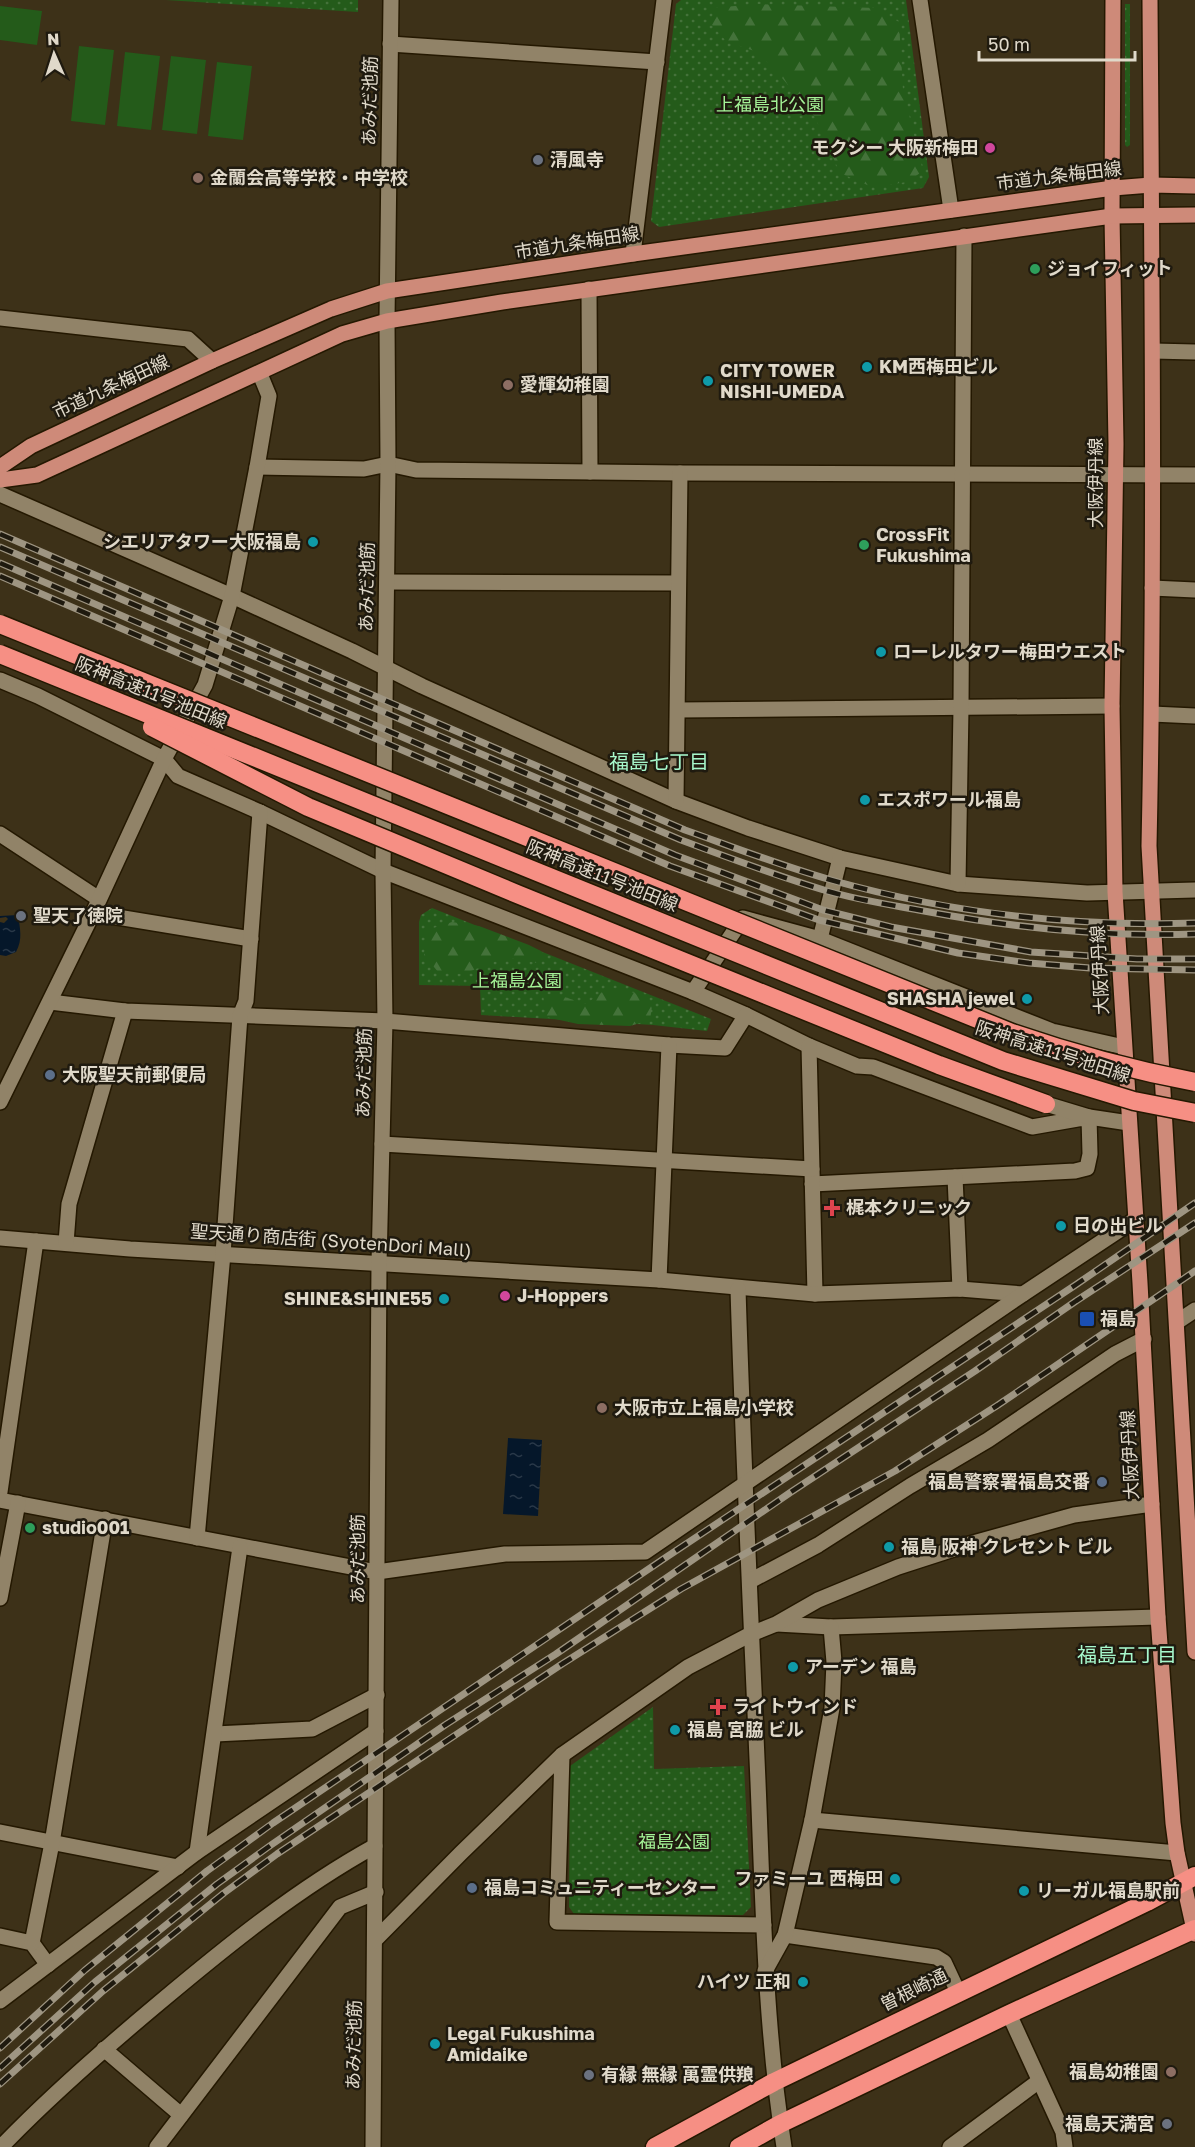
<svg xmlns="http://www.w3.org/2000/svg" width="1195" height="2147" font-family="'Golos Text','Noto Sans JP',sans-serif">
	<defs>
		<pattern id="grass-dots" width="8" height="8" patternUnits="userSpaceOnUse" patternTransform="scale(1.5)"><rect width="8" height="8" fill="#245b1a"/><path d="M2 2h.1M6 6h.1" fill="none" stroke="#44723a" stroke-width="1.8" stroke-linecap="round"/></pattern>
		<pattern id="forest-firs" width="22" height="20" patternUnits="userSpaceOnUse" patternTransform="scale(1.5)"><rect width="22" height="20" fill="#245b1a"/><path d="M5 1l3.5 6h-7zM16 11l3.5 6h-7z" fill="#44723a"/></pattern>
		<pattern id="water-ripples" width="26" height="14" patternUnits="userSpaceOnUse" patternTransform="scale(1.5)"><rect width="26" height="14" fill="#05172a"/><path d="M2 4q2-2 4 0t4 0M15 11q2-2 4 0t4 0" fill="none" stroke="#293848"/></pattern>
	</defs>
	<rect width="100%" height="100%" fill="#3d3118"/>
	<g fill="url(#grass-dots)">
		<polygon points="166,0 358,0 358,12"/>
		<polygon points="681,0 906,0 929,177 923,188 659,227 651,221 676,4"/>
		<polygon points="1125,4 1130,4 1130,145 1127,147 1125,145"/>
		<polygon points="432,908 711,1019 707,1031 653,1025 481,1015 480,986 419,985 419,922 421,915"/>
		<polygon points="653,1707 654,1769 744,1766 751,1907 743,1915 574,1914 569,1907 570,1766"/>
	</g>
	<g fill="url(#forest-firs)">
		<polygon points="757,4 875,8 899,22 903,90 923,171 907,182 872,187 840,173 815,117 777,72 757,52 726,41 712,25 713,8"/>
		<polygon points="452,922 479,926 529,945 541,951 545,959 537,963 507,957 463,974 439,973 424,955 427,930"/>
		<polygon points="609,987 635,993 652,1006 650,1020 630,1026 578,1024 546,1017 543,994 558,995 586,1004"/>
	</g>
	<g fill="#245b1a">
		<polygon points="0,6 42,11 37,45 0,40"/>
		<polygon points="79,46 114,50 105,125 71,121"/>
		<polygon points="125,52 160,56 151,130 117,126"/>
		<polygon points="171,56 206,60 197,134 162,130"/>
		<polygon points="217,62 252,66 243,140 208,136"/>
	</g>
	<g fill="url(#water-ripples)">
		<path d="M18,915C20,929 23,939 16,952L6,956L0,955V922L4,923L8,919L6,917L0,918V916Z"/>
		<polygon points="508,1438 542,1440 538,1516 503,1514"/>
	</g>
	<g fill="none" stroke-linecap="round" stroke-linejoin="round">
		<g stroke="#241801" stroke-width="18">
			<g id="minor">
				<polyline points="920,0 951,210"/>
				<polyline points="390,44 657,62"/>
				<polyline points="633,254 664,0"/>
				<polyline points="589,289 590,472"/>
				<polyline points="0,318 188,339 212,361"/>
				<polyline points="1153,351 1195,352"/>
				<polyline points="257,467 364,469 388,464 416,470 680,473 1195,475"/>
				<polyline points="0,494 232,596 352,651 422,686 676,801 748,828 840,858 958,884 1087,893 1195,890"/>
				<polyline points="387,582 678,583"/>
				<polyline points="1152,588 1195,590"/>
				<polyline points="0,680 38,696 164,759 178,776 260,812 383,871 693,992 746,1015 809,1046 857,1066 873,1067 1032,1127 1089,1117 1090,1154 1087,1168 1075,1171 812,1184"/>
				<polyline points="678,710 1112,706"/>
				<polyline points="1152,714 1195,716"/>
				<polyline points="676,801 680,473"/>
				<polyline points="0,834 99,899"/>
				<polyline points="958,884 961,708 964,236"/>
				<polyline points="93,913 251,939"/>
				<polyline points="820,939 840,858"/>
				<polyline points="693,992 743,918 820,939 1052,1031 1124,1047"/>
				<polyline points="50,1002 125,1011 385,1021 669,1045 725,1048 746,1015"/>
				<polyline points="809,1046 815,1294"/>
				<polyline points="0,1102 93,913 164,759 205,685 232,596 257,467 269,396 260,374"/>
				<polyline points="1046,1104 1089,1117 1129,1123"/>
				<polyline points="382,1144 812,1169"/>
				<polyline points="955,1177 960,1289"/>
				<polyline points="0,1238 130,1249 659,1280 815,1294 960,1289 1023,1294"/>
				<polyline points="66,1243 69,1204 125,1011"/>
				<polyline points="659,1280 669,1045"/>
				<path d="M738,1289C743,1453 751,1617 758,1782C763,1904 765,2026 784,2147"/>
				<polyline points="1177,1322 1195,1310"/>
				<polyline points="0,1492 36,1241"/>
				<polyline points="0,1500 377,1572 505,1554 645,1552 1023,1294 1136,1219"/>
				<polyline points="197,1538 223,1254 240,1016 246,1001 260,812"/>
				<polyline points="750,1581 818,1545 910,1486 988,1440 1115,1354 1144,1339"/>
				<polyline points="0,1598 18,1503"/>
				<polyline points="777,1624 831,1627 1158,1617"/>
				<polyline points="215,1734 312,1729 377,1695"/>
				<polyline points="562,1755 557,1922 764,1925"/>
				<polyline points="812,1820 1177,1853"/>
				<polyline points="0,1832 178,1867"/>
				<polyline points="197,1852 240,1547"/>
				<polyline points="785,1935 936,1957 944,1962 958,1992"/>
				<polyline points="0,1936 32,1943 48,1965"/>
				<polyline points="375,1940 461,1853 562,1755 688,1667 751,1634 776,1624 818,1600 898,1567 966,1545 1074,1515 1152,1504"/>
				<polyline points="32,1943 52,1843 105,1519"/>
				<polyline points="765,1971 785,1935 812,1820 832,1708 834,1662 831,1627"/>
				<polyline points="0,2001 197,1852 376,1731"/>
				<polyline points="1009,2014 1063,2132 1065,2147"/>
				<polyline points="104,2049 181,2115"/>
				<path d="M1,2147C50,2096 104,2049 159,2003C227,1946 297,1889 375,1846"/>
				<polyline points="157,2147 340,1907 376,1892"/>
				<polyline points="373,2147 379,1263 385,1021 383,871 388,464 387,321 391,0"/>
				<polyline points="950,2147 1039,2081"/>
			</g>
		</g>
		<g stroke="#241801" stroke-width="18">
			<g id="major">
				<polyline points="1113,0 1112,216 1116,444 1112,706 1115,892 1140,1283 1158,1617 1173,1823 1177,1853 1195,1934"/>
				<path d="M1150,0C1152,282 1155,564 1149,846L1195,1652"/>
				<polyline points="0,467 31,446 212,361 331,309 387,291 633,254 1113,188 1151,185 1195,186"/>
				<polyline points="0,480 37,475 342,334 387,321 502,302 1112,216 1195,215"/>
			</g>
		</g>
		<g stroke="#241801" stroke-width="21">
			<g id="highway">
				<polyline points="655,2147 774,2082 1147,1902 1195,1876"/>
				<polyline points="739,2147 780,2124 1009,2014 1195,1929"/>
			</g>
		</g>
		<use href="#minor" stroke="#918368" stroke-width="15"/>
		<use href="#major" stroke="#ce8a79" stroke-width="15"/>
		<use href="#highway" stroke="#f68f84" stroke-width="18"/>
		<g stroke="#9e9582" stroke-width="7">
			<g id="rail">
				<path d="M0,534L685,830C733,847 782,866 831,880C949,913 1073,927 1195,923"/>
				<path d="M0,547L681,840C729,858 777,876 827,891C858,900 892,905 924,911C1014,928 1104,937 1195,934"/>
				<polyline points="0,563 675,855 823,910 891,927 1031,952 1137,959 1195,959"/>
				<polyline points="0,576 670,866 819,920 958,953 1029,963 1090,968 1195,970"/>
				<polyline points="0,2048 85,1970 207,1871 273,1823 662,1560 1077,1284 1195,1203"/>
				<polyline points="0,2068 95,1982 217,1884 271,1845 445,1725 556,1654 791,1492 975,1371 1076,1301 1195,1223"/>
				<polyline points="0,2084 103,1991 224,1893 277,1854 562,1664 681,1589 895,1471 998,1405 1195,1271"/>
			</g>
		</g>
		<use href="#rail" stroke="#1f1a0f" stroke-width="4.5" stroke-dasharray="14" stroke-linecap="butt"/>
		<g stroke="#241801" stroke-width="21" stroke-linecap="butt">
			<g id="highway-bridge">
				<path d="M0,624L1012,1033C1073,1054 1132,1070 1195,1082"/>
				<polyline points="0,654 1003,1061 1134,1101 1195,1113"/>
				<polyline points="152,727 308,807 517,894 939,1065 1046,1104"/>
			</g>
		</g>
		<use href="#highway-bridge" stroke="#f68f84" stroke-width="18"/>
	</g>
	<g fill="#d1479c" stroke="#1f1a0f" stroke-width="2">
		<circle cx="990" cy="148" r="6"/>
		<circle cx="505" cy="1296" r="6"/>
	</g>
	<g fill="#6b7280" stroke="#1f1a0f" stroke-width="2">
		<circle cx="538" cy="160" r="6"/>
		<circle cx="21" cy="916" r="6"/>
		<circle cx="589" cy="2075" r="6"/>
		<circle cx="1167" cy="2124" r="6"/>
	</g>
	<g fill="#8d6e63" stroke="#1f1a0f" stroke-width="2">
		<circle cx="198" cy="178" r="6"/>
		<circle cx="508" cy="385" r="6"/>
		<circle cx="602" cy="1408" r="6"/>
		<circle cx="1171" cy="2072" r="6"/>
	</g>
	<g fill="#2e9e5b" stroke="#1f1a0f" stroke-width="2">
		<circle cx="1035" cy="269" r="6"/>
		<circle cx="864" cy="545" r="6"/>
		<circle cx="30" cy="1528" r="6"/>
	</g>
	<g fill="#0f9aa8" stroke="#1f1a0f" stroke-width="2">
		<circle cx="867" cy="367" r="6"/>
		<circle cx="708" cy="381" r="6"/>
		<circle cx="313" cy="542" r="6"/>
		<circle cx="881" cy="652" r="6"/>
		<circle cx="865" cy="800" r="6"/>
		<circle cx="1027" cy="999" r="6"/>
		<circle cx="1061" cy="1226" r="6"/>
		<circle cx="444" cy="1299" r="6"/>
		<circle cx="889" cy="1547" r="6"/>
		<circle cx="793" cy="1667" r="6"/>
		<circle cx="675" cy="1730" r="6"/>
		<circle cx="895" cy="1879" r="6"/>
		<circle cx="1024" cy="1891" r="6"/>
		<circle cx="803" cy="1982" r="6"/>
		<circle cx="435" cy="2044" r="6"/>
	</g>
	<g fill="#5c6f8a" stroke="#1f1a0f" stroke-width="2">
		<circle cx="50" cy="1075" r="6"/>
		<circle cx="1102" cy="1482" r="6"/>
		<circle cx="472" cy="1888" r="6"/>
	</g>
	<g fill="#e0444e" stroke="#1f1a0f" stroke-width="2">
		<path d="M829 1199h6v6h6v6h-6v6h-6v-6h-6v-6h6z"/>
		<path d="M715 1698h6v6h6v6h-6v6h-6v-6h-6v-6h6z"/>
	</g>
	<rect fill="#1a4fb4" stroke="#1f1a0f" stroke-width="2" x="1079" y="1311" width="16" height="16" rx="3"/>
	<g text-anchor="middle" stroke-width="5" stroke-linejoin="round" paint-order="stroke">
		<g font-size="18" fill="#e0d9ca" stroke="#1f1a0f">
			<text transform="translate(370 101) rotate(-89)" y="6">あみだ池筋</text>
			<text transform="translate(1059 176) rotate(-7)" y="6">市道九条梅田線</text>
			<text transform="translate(577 243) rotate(-9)" y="6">市道九条梅田線</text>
			<text transform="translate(111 387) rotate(-25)" y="6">市道九条梅田線</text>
			<text transform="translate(1096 483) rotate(-90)" y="6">大阪伊丹線</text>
			<text transform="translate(367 587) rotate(-89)" y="6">あみだ池筋</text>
			<text transform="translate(151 693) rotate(22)" y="6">阪神高速11号池田線</text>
			<text transform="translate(602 876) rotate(22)" y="6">阪神高速11号池田線</text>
			<text transform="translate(1100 970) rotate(-93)" y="6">大阪伊丹線</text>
			<text transform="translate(1053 1052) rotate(18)" y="6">阪神高速11号池田線</text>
			<text transform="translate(364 1073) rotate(-89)" y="6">あみだ池筋</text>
			<text transform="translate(331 1241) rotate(4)" y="6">聖天通り商店街 (SyotenDori Mall)</text>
			<text transform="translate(1130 1455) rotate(-93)" y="6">大阪伊丹線</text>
			<text transform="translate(358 1559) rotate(-90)" y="6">あみだ池筋</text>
			<text transform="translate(914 1990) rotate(-26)" y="6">曽根崎通</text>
			<text transform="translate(354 2045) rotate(-89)" y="6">あみだ池筋</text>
		</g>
		<g font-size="18" fill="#a4f296" stroke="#1f1a0f">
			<text x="770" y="111">上福島北公園</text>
			<text x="517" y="987">上福島公園</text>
			<text x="674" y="1848">福島公園</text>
		</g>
		<g font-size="18" font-weight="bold" fill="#e0d9ca" stroke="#1f1a0f" text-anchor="start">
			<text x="978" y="154" text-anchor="end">モクシー 大阪新梅田</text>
			<text x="550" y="166">清風寺</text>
			<text x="210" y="184">金蘭会高等学校・中学校</text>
			<text x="1047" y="275">ジョイフィット</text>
			<text x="879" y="373">KM西梅田ビル</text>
			<text x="720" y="377">CITY TOWER<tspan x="720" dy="21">NISHI-UMEDA</tspan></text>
			<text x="520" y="391">愛輝幼稚園</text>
			<text x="876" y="541">CrossFit<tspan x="876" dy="21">Fukushima</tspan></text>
			<text x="301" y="548" text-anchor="end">シエリアタワー大阪福島</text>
			<text x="893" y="658">ローレルタワー梅田ウエスト</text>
			<text x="877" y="806">エスポワール福島</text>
			<text x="33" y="922">聖天了徳院</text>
			<text x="1015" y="1005" text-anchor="end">SHASHA jewel</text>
			<text x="62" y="1081">大阪聖天前郵便局</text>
			<text x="846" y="1214">梶本クリニック</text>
			<text x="1073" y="1232">日の出ビル</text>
			<text x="517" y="1302">J-Hoppers</text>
			<text x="432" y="1305" text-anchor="end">SHINE&amp;SHINE55</text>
			<text x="1100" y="1325">福島</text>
			<text x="614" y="1414">大阪市立上福島小学校</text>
			<text x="1090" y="1488" text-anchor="end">福島警察署福島交番</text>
			<text x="42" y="1534">studio001</text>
			<text x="901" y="1553">福島 阪神 クレセント ビル</text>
			<text x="805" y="1673">アーデン 福島</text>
			<text x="732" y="1713">ライトウインド</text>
			<text x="687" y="1736">福島 宮脇 ビル</text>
			<text x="883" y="1885" text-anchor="end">ファミーユ 西梅田</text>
			<text x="484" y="1894">福島コミュニティーセンター</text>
			<text x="1036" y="1897">リーガル福島駅前</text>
			<text x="791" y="1988" text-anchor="end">ハイツ 正和</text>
			<text x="447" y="2040">Legal Fukushima<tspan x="447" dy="21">Amidaike</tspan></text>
			<text x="1159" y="2078" text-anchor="end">福島幼稚園</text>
			<text x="601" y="2081">有縁 無縁 萬霊供羪</text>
			<text x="1155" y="2130" text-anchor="end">福島天満宮</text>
		</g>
		<g font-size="20" fill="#a7f8cc" stroke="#1f1a0f">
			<text x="659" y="769">福島七丁目</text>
			<text x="1127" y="1662">福島五丁目</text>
		</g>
	</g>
	<g transform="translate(54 54) rotate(357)" stroke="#1f1a0f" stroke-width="4.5" paint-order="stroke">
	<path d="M0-4.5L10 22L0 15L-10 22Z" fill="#e0d9ca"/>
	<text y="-9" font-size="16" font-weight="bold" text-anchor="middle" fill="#e0d9ca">N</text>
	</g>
	<path d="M979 51v9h156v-9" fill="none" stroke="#e0d9ca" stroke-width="3"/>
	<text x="988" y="51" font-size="18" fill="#e0d9ca" stroke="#1f1a0f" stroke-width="4.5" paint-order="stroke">50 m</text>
</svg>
